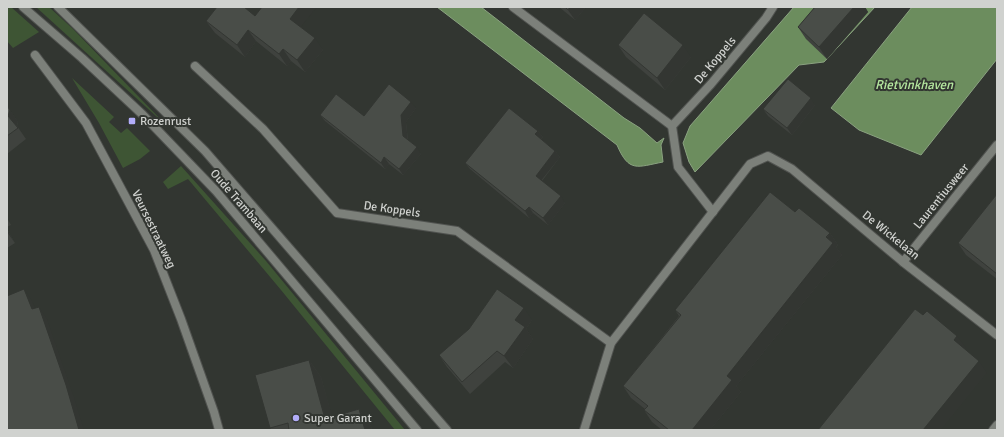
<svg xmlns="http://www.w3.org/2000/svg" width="1004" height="437" font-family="Signika,sans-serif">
	<rect width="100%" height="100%" fill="#323631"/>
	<g fill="#3e5534">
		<polygon points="7,7 11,7 39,32 13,48 7,41"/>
		<polygon points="36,7 49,7 73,29 168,127"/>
		<polygon points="72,78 114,117 109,122 121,133 127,128 150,151 140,159 123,168 99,123"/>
		<polygon points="181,166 266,261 405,430 395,430 281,290 188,179 168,189 163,182"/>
	</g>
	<g fill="#6c8d5e" stroke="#8aa280">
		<path d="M437,7H481L624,118L640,128L657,143L664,138L661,145L663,162C637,167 629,173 617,145Z"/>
		<polygon points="794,7 875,7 824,62 799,65 695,172 689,162 683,143 690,126"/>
		<polygon points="912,7 997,7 997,59 921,155 859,130 831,108"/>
	</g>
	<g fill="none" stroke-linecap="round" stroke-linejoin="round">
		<g stroke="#515350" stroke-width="10">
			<g id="minor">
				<polyline points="513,7 672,126"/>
				<polyline points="35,55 86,123 154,250 181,319 214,412 219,430"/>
				<polyline points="195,66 263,129 337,213 457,231 611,343"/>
				<polyline points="713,212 678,167 672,126 711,84 766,18 773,7"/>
				<polyline points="903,262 997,145"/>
				<polyline points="584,430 611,343 750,164 768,156 792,169 903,262 997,335"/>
				<polyline points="993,430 997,425"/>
			</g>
		</g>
		<g stroke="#515350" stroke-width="10">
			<g id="tertiary">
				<polyline points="23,7 82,58 143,115 216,191 417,430"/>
				<polyline points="58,7 205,151 447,430"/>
			</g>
		</g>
		<use href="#minor" stroke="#7c807a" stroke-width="8"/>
		<use href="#tertiary" stroke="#7c807a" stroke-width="8"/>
	</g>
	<g fill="#3f423e">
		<polygon points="559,7 586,7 575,20"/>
		<polygon points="815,7 865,7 868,12 827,59 806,39 798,27"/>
		<polygon points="206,21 301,27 323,50 305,72 291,61 287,66 256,41 245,57 215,33"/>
		<polygon points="618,45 691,57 665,90 626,57"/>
		<polygon points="815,105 792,135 768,116 763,109"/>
		<polygon points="7,106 18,122 17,126 26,139 7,154"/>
		<polygon points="416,108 406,122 408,140 421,154 403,175 389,164 385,169 325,121 320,115 364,116"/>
		<polygon points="538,131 543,137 541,139 555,151 560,157 542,181 565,203 548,225 533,213 529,218 470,169 465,163"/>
		<polygon points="997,194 997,279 966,255 958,243"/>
		<polygon points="795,212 830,233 838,245 836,247 842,255 736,386 741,392 710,430 662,430 652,422 644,410 645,409 631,398 623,386 679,316 675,310"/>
		<polygon points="7,218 11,225 7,227"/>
		<polygon points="7,229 15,243 7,248"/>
		<polygon points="532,320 526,329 533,339 513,368 505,362 470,394 447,367 439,355"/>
		<polygon points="309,360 321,377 332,417 359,409 371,426 372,430 272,430 270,428"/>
	</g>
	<g fill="#333632">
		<polygon points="299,7 317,7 298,30 290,19"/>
		<polygon points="570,7 586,7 575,20 568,10"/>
		<polygon points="854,7 865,7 868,12 827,59 819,47"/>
		<polygon points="248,30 256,41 245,57 237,45"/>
		<polygon points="315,38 323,50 305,72 297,60"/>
		<polygon points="683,45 691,57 665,90 657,78"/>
		<polygon points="283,49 291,61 287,66 279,54"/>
		<polygon points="811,98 815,105 792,135 787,128"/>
		<polygon points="411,102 416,108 406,122 408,143 403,136 401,115"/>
		<polygon points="10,110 18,122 16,127 8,116"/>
		<polygon points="538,131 543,137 539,141 535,134"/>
		<polygon points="417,147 421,154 403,175 399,169"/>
		<polygon points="555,151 560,157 540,182 536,176"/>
		<polygon points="384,157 389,164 385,169 381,163"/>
		<polygon points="561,196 565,203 548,225 543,218"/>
		<polygon points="529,207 533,213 529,218 525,211"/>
		<polygon points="7,229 15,243 7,232"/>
		<polygon points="830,233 838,245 836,247 842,255 736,386 741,392 710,430 692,430 727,376"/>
		<polygon points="24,289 32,301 41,321 32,309"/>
		<polygon points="39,307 47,319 74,397 84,430 79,430"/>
		<polygon points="524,308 532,320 526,329 533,339 513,368 504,356 515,320"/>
		<polygon points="957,336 966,348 962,352 954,340"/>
		<polygon points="309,360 321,377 336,430 325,419"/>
		<polygon points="979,361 987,373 941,430 923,430"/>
		<polygon points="359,409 371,426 372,430 365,430"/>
	</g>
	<g fill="#494d48" stroke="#333632">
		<polygon points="217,7 244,7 255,16 262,7 299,7 290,19 315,38 297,60 283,49 279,54 248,30 237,45 206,21"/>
		<polygon points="565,7 570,7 568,10"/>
		<polygon points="815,7 854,7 819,47 798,27"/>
		<polygon points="644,13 683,45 657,78 618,45"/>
		<polygon points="788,79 811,98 787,128 763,109"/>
		<polygon points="389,84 411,102 401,115 403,136 417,147 399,169 384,157 381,163 320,115 336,94 364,116"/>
		<polygon points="7,106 10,110 8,116 18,128 7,136"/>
		<polygon points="509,108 538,131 535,134 555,151 536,176 561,196 543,218 529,207 525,211 465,163"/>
		<polygon points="770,192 795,212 799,208 830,233 826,237 833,243 727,376 732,380 692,430 669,430 644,410 648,406 623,386 681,315 675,310"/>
		<polygon points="997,194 997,274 958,243"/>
		<polygon points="24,289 32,309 39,307 66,385 79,430 7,430 7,296"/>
		<polygon points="497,289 524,308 515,320 525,327 504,356 497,351 462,382 439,355 469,329"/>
		<polygon points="915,309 923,315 927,311 957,336 954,340 979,361 923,430 818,430"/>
		<polygon points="309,360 325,419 359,409 365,430 289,430 288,423 270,428 255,375"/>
	</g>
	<g fill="#b2adf9" stroke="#323631" stroke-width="1.5">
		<rect x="128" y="117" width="8" height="8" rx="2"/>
		<circle cx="296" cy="418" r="4"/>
	</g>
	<g text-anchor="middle" stroke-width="4" stroke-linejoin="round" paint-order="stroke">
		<g font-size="12" fill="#d0d2cf" stroke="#323631">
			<text transform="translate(715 60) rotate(-50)" y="4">De Koppels</text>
			<text transform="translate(941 196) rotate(-51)" y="4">Laurentiusweer</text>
			<text transform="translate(239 201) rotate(49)" y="4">Oude Trambaan</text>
			<text transform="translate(392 209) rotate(8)" y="4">De Koppels</text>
			<text transform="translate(154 229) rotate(64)" y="4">Veursestraatweg</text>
			<text transform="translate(891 235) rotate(39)" y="4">De Wickelaan</text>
		</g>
		<g font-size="12" fill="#d0d2cf" stroke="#323631" text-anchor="start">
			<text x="140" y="125">Rozenrust</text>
			<text x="304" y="422">Super Garant</text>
		</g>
		<g font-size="13" font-style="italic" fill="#b5e79f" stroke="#323631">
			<text x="914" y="89">Rietvinkhaven</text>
		</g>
	</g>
	<rect width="1004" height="437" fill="none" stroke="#d0d2cf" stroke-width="16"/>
</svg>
